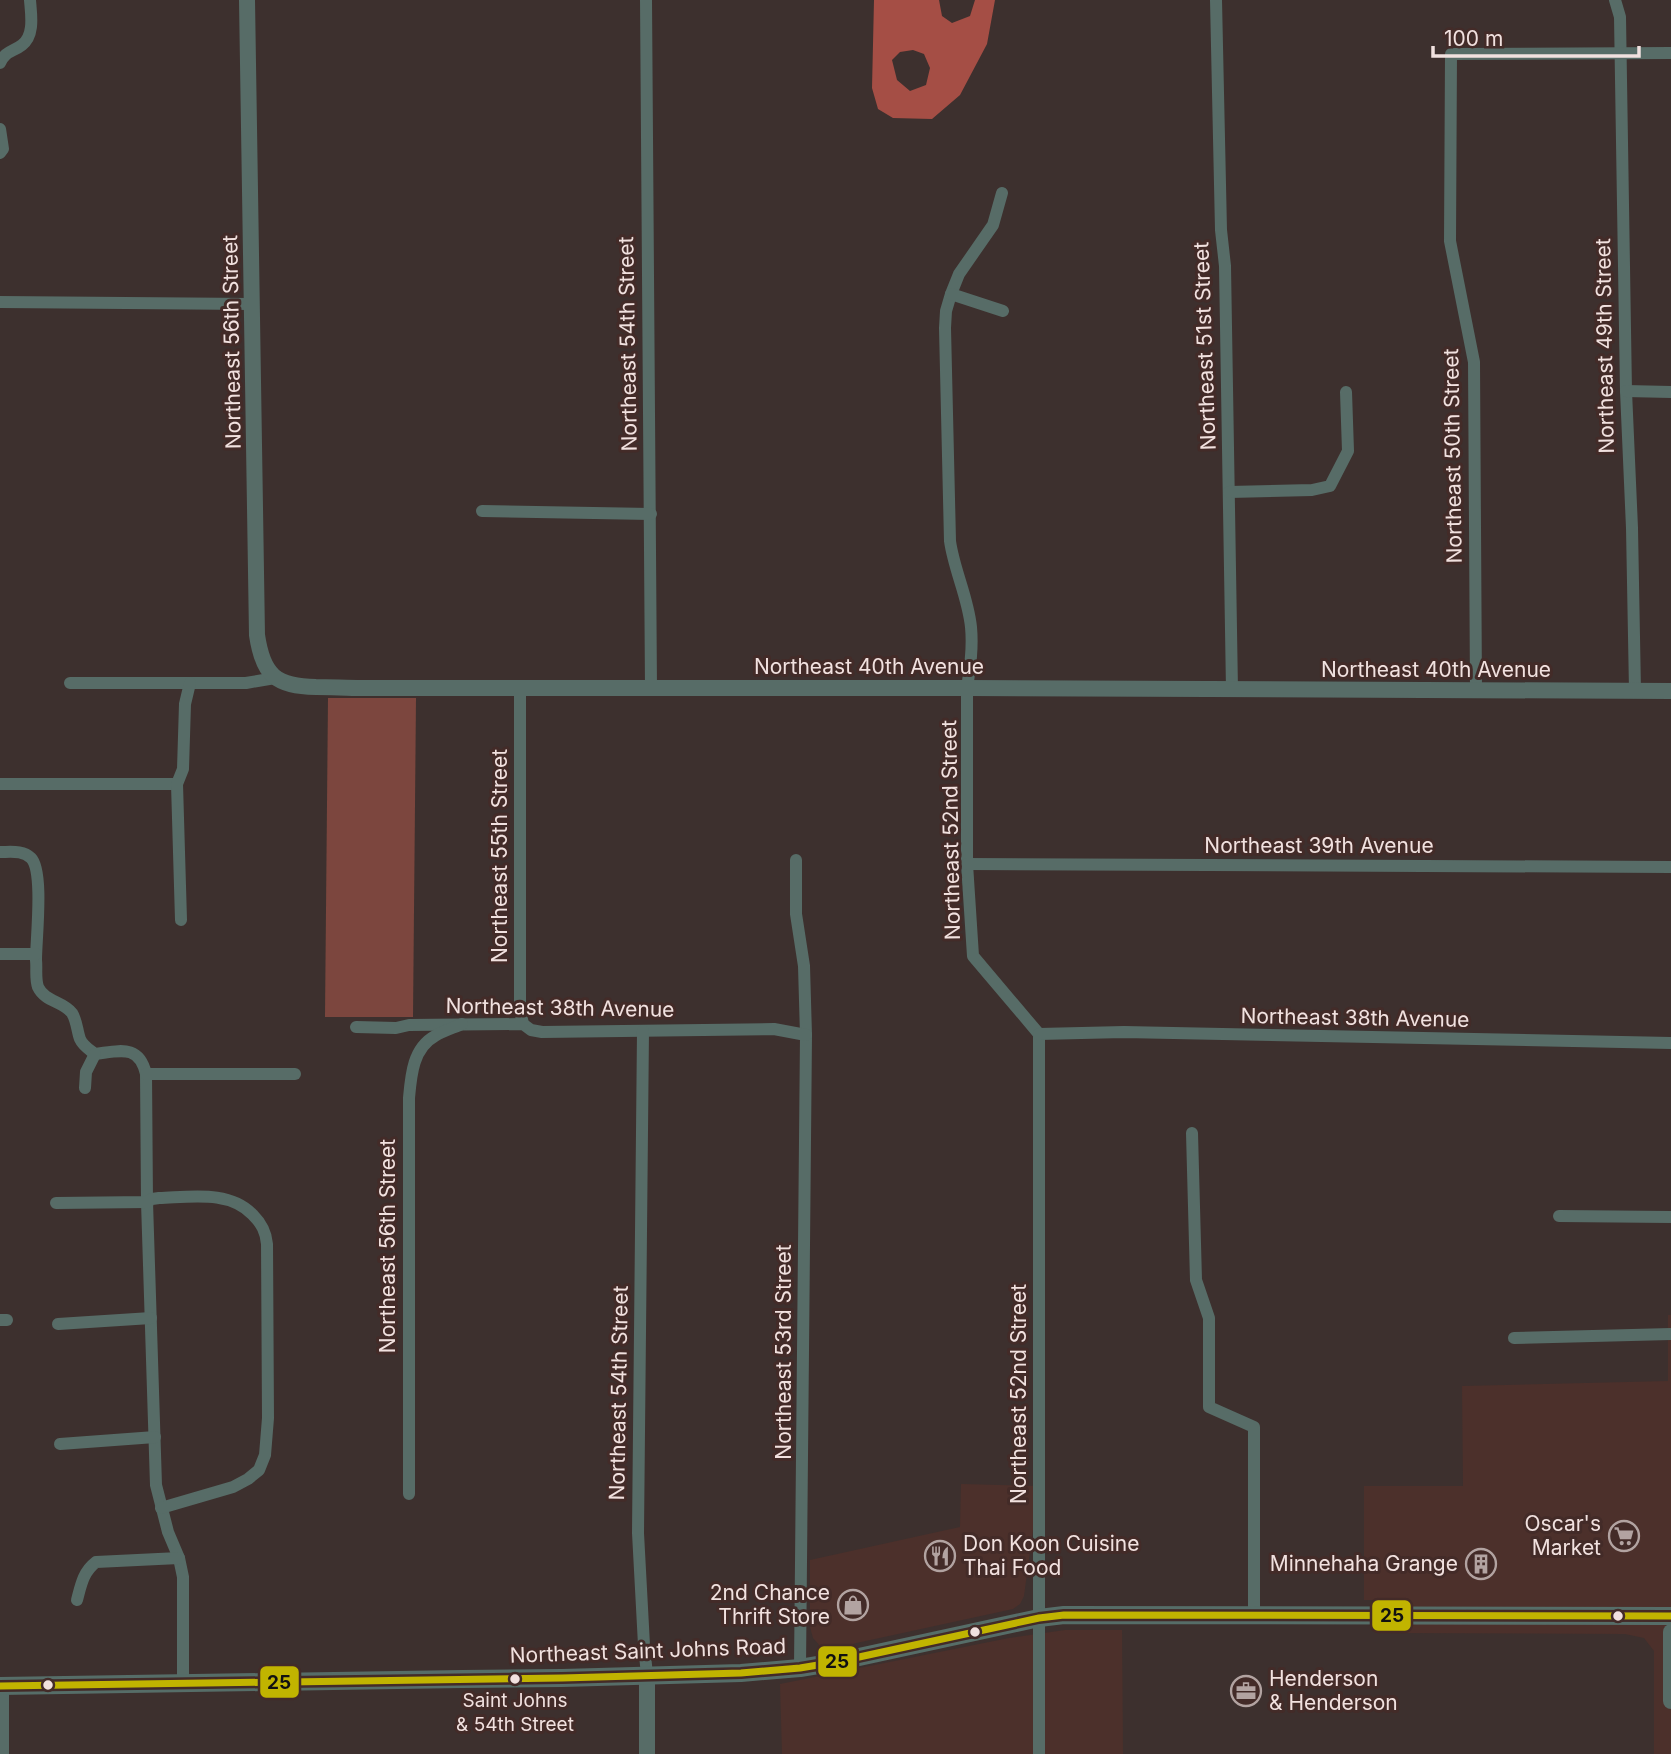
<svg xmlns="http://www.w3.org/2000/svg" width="1671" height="1754" font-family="Inter,sans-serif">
	<rect width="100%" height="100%" fill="#3d302e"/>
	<g fill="#4c302b">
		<polygon points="1668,1315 1671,1315 1671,1754 1654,1754 1654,1651 1644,1638 1625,1634 1383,1633 1382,1600 1364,1600 1364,1486 1463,1486 1462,1386 1668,1381"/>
		<polygon points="961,1484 1039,1486 1024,1596 1020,1604 1013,1609 829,1649 820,1646 813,1638 810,1627 810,1560 960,1527"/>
		<polygon points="1065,1630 1122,1630 1123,1754 782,1754 780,1684 1009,1638"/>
	</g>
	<polygon fill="#7c463e" points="328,698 416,698 413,1017 325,1017"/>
	<path fill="#a54e45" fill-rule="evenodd" d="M874,0H939L942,16L952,23L970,16L975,0H995L987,44L960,95L932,119L893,118L878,109L872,88ZM913,50L924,54L930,68L926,85L910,91L897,80L892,60L900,52Z"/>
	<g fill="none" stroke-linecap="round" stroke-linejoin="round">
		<g stroke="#576c67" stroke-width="12">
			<polyline points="646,0 651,688"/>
			<polyline points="1216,0 1221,230 1225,266 1232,690"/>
			<polyline points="1615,0 1620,17 1626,391 1632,528 1635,691"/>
			<path d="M0,63C5,51 13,52 22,45C35,35 31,14 30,0"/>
			<polyline points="0,129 3,149 0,153"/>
			<path d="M1002,193L993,225L959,274L951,294L946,311L945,328L950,541C954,570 968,597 971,627C973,648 970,668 967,688V864L973,956L1039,1034V1754"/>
			<polyline points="951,294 1003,311"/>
			<polyline points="0,302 252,304"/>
			<polyline points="1626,391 1671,392"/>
			<polyline points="1229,492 1312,490 1330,486 1348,451 1346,392"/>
			<polyline points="482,511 651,514"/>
			<polyline points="70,683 246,683 275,678"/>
			<polyline points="520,687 520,1010 523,1024"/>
			<polyline points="1476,691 1474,362 1450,241 1451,54 1671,53"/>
			<polyline points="0,784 177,784"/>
			<path d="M0,852C11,852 23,850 31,858C44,871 36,939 36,960C37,969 35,978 38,987C45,1002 63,1001 72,1013C77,1021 77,1031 80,1039C83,1046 90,1050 95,1054C120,1051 139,1044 146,1074L147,1202L156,1485L168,1532L179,1558L183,1577V1684"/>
			<polyline points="796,860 796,914 804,966 806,1035 800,1668"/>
			<polyline points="967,864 1671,867"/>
			<polyline points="181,920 177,784 183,769 185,704 190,683"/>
			<polyline points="0,954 36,954"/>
			<polyline points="356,1027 396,1028 409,1025 523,1024 531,1030 542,1032 774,1029 806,1035"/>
			<polyline points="643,1031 638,1533 644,1645 647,1675"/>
			<polyline points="1039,1034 1124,1032 1671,1043"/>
			<polyline points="146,1074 295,1074"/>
			<polyline points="85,1088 86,1072 95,1054"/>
			<polyline points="1192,1133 1196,1280 1209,1318 1209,1407 1254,1427 1254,1616"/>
			<path d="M56,1203L147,1202L152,1199L159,1198C191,1197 230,1190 253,1215C262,1224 266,1232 267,1244L268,1418L265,1455L259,1470L248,1479L233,1487L161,1508"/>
			<polyline points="1559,1216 1671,1217"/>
			<polyline points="0,1320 7,1320"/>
			<polyline points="58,1324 151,1318"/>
			<polyline points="1514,1338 1671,1334"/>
			<polyline points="60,1444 155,1437"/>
			<path d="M409,1494V1098C411,1075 413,1048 435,1036C443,1031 453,1028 462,1024"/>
			<path d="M77,1600C81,1585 83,1572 96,1562L179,1558"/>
			<polyline points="3,1754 3,1686"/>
		</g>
		<g stroke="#576c67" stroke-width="16">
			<path d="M247,0L257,635C263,676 276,686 316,687C331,687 347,688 362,688H967L1671,691"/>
			<polyline points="1671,1632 1671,1701"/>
			<polyline points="647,1675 647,1754"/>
		</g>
		<polyline stroke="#566d68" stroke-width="18" points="0,1686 462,1679 562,1678 741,1673 800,1668 836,1662 1039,1618 1064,1615 1671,1616"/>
		<g stroke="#432b28" stroke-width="12">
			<polyline id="bus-1" points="0,1686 562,1678 741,1673 800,1668 836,1662 1039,1618 1064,1615 1671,1616"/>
		</g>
		<use href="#bus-1" stroke="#c1b400" stroke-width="7"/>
	</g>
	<defs>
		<g id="supermarket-ring" transform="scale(1.575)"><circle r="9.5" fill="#432b28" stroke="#b2a3a1" stroke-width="1.5"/><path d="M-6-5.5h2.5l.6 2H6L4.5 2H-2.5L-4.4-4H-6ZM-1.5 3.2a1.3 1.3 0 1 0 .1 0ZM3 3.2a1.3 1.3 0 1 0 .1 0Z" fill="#b2a3a1"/></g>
		<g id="restaurant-ring" transform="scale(1.575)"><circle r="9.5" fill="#432b28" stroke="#b2a3a1" stroke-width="1.5"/><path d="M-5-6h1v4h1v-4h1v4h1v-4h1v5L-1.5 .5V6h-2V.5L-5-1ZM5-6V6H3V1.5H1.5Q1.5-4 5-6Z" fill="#b2a3a1"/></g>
		<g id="building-ring" transform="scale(1.575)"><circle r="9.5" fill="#432b28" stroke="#b2a3a1" stroke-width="1.5"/><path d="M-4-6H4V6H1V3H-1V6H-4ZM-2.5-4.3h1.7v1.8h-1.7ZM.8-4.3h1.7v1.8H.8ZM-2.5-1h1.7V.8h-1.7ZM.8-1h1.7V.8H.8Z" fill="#b2a3a1"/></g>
		<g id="shop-ring" transform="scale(1.575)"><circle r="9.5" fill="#432b28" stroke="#b2a3a1" stroke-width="1.5"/><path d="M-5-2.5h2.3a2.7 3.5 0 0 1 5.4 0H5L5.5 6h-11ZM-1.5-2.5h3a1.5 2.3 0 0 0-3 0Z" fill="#b2a3a1"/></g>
		<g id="office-ring" transform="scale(1.575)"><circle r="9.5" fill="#432b28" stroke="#b2a3a1" stroke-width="1.5"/><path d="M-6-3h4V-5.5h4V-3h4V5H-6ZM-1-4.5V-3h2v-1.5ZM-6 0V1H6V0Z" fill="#b2a3a1"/></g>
	</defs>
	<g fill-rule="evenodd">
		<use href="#supermarket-ring" x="1624" y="1536"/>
		<use href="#restaurant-ring" x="940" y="1556"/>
		<use href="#building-ring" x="1481" y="1564"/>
		<use href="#shop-ring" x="853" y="1605"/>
		<use href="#office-ring" x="1246" y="1691"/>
	</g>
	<g fill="#f1e1df" stroke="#432b28" stroke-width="2.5">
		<circle cx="1618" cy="1616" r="6"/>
		<circle cx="975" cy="1632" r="6"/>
		<circle cx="515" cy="1679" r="6"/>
		<circle cx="48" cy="1685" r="6"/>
	</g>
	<g text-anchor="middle" stroke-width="6" stroke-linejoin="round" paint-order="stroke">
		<g font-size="19" fill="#f1e1df" stroke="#432b28">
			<text x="515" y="1707">Saint Johns<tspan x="515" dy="24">&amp; 54th Street</tspan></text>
		</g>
		<g font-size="21" fill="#f1e1df" stroke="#432b28">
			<text transform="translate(232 342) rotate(-91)" y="7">Northeast 56th Street</text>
			<text transform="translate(628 344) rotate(-91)" y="7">Northeast 54th Street</text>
			<text transform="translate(1205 346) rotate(-92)" y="7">Northeast 51st Street</text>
			<text transform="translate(1605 346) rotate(-91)" y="7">Northeast 49th Street</text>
			<text transform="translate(1453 456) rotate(-91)" y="7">Northeast 50th Street</text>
			<text x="869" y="674">Northeast 40th Avenue</text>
			<text x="1436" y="677">Northeast 40th Avenue</text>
			<text transform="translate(951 830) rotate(-91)" y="7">Northeast 52nd Street</text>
			<text x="1319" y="853">Northeast 39th Avenue</text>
			<text transform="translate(500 856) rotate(-90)" y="7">Northeast 55th Street</text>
			<text transform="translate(560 1008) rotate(1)" y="7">Northeast 38th Avenue</text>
			<text transform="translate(1355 1018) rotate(1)" y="7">Northeast 38th Avenue</text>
			<text transform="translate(388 1246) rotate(-90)" y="7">Northeast 56th Street</text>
			<text transform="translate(784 1352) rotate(-90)" y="7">Northeast 53rd Street</text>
			<text transform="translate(619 1393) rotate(-89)" y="7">Northeast 54th Street</text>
			<text transform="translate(1019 1394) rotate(-90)" y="7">Northeast 52nd Street</text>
			<text transform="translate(648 1651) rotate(-2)" y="7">Northeast Saint Johns Road</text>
		</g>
		<g font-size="21" fill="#f1e1df" stroke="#432b28" text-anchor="end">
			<text x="1601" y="1531">Oscar's<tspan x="1601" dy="24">Market</tspan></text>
			<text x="963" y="1551" text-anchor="start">Don Koon Cuisine<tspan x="963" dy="24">Thai Food</tspan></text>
			<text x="1458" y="1571">Minnehaha Grange</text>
			<text x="830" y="1600">2nd Chance<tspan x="830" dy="24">Thrift Store</tspan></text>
			<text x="1269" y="1686" text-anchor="start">Henderson<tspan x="1269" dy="24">&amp; Henderson</tspan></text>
		</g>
	</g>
	<g stroke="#432b28" stroke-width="2.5">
		<rect x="1371" y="1599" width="41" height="33" rx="7" fill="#c1b400"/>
		<rect x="817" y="1645" width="41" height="33" rx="7" fill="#c1b400"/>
		<rect x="259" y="1665" width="41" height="34" rx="7" fill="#c1b400"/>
	</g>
	<g font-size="19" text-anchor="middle" font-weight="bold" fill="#111">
		<text x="1392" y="1622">25</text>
		<text x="837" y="1668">25</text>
		<text x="279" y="1689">25</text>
	</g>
	<path d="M1433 46v10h206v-10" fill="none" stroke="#f1e1df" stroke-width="3.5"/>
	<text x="1444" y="46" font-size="21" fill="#f1e1df" stroke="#432b28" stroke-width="5" paint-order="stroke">100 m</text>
</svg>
